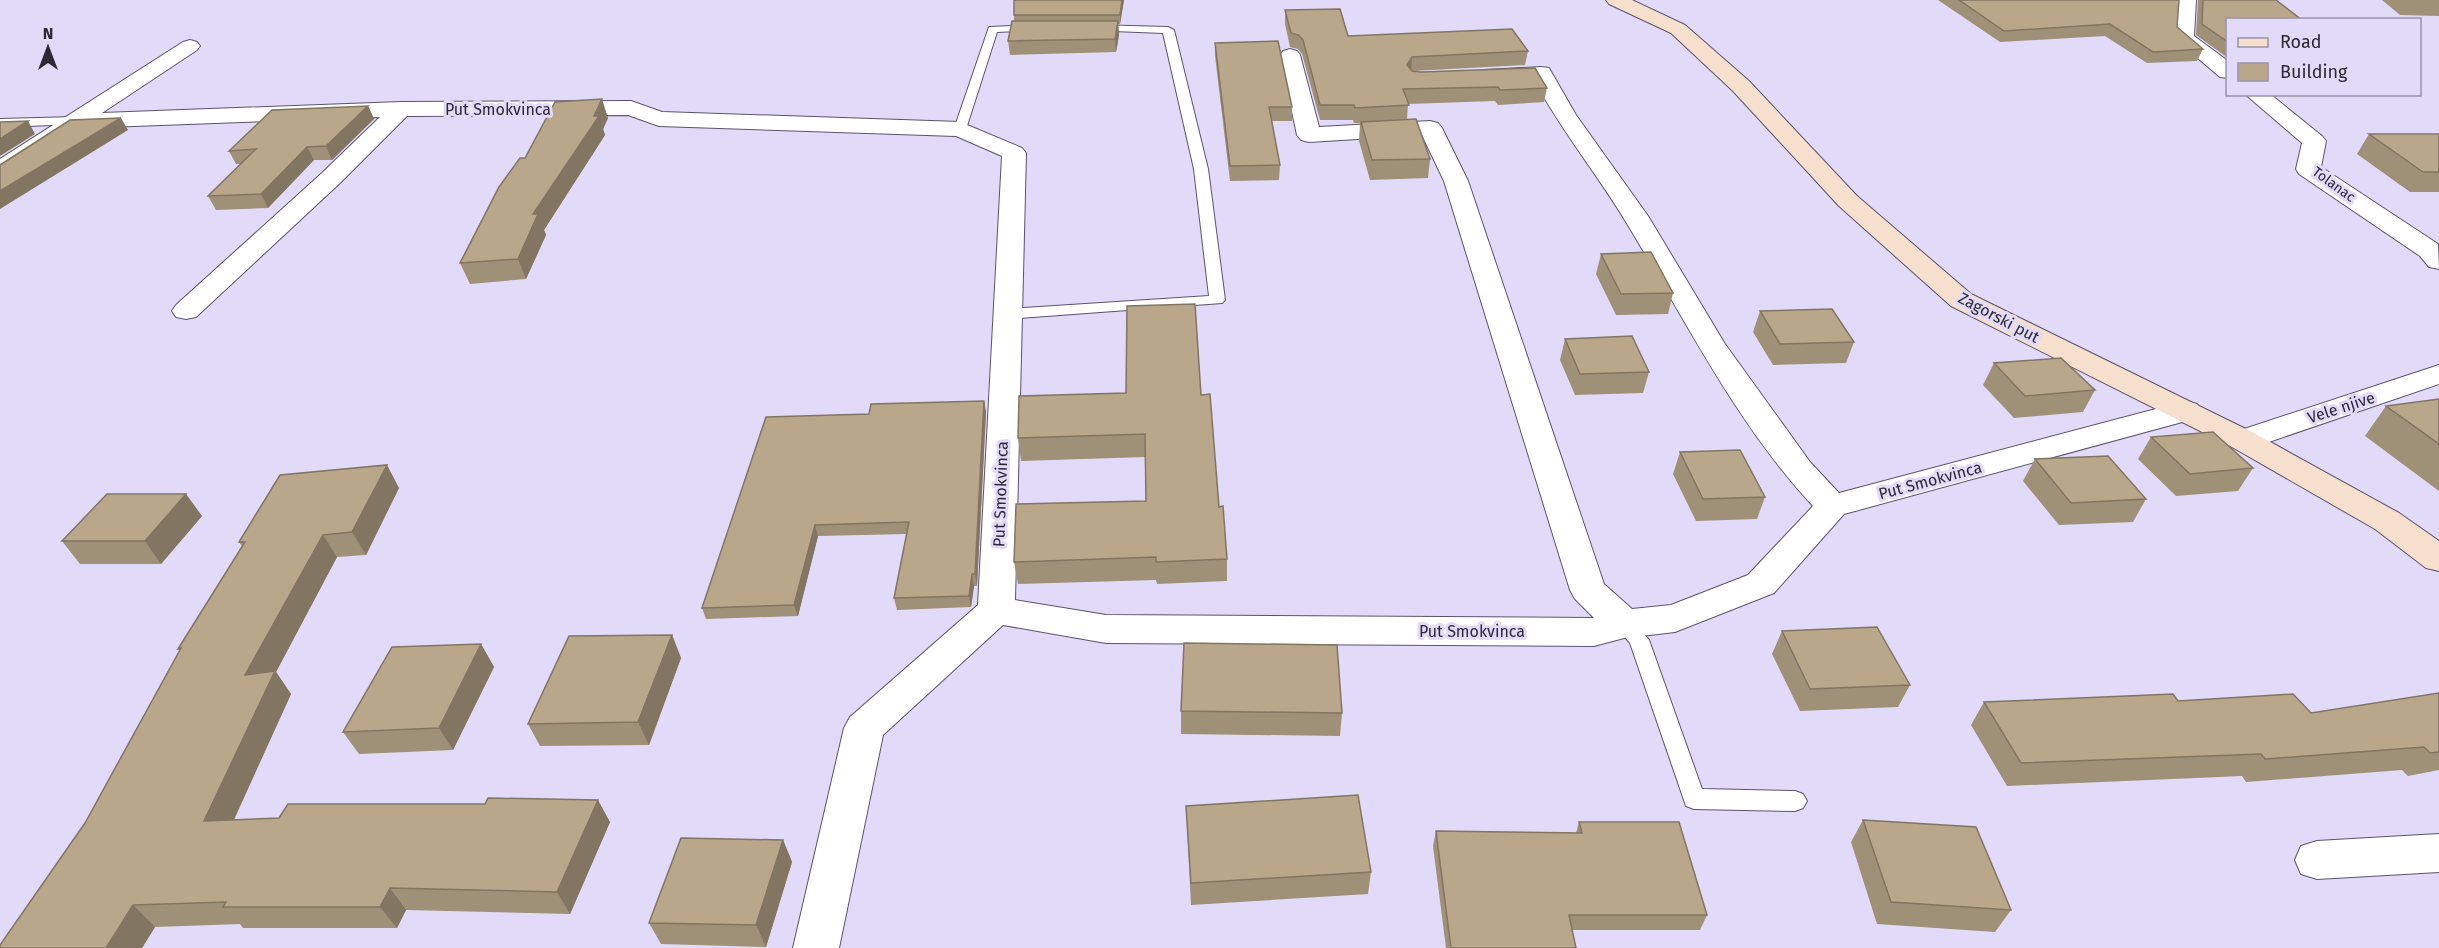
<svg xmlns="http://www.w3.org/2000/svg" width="2439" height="948" font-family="'Fira Sans',sans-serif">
	<rect width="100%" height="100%" fill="#e2daf9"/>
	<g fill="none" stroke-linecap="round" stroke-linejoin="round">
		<g stroke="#5a536e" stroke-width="2">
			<g id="service">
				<polygon points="1033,25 1039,28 1037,30 997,32 966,129 964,132 956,132 954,129 989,27"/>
				<polygon points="1093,25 1168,27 1174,30 1208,169 1225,300 1222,303 1007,319 999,314 1007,309 1209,296 1194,169 1163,33 1089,30 1087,28"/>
				<polygon points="75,117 79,118 81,121 79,124 0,127 0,119"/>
				<polygon points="1624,616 1631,619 1649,640 1702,789 1795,791 1803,794 1807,801 1803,808 1795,811 1694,809 1686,806 1630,643 1614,624 1617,619"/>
			</g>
		</g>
		<g stroke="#5a536e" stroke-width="2">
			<g id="minor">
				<polygon points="2176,0 2196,0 2194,36 2228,61 2228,78 2220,77 2174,38"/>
				<path d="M190,40L197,42L200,46L197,50L102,113L401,102L631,101L662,112L960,122L1022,148L1026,153L1015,600L1106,615L1594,618L1575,599L1570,590L1444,181L1422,135L1309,142L1301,140L1297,135L1280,55L1283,51L1290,49L1297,51L1300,55L1319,127L1430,121L1438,123L1442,128L1468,181L1604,584L1632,609L1671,605L1748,575L1813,506C1734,421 1683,315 1623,217C1594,170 1560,128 1534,80L1493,81L1485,80L1482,75L1485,70L1541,67L1549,68L1576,115L1648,216L1725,344L1810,462L1839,493L2186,401L2197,404L2202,411L2197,418L1844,514L1774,593L1675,632L1624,638L1594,646L1106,643L1003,625L883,735L839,948H793L844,728L850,717L978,605L1002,156L956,136L659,126L628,115L407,116L340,183L196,317L186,319L176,317L172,311L176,305L322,173L380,117L80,128L9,175L0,177V159L183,42Z"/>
				<polygon points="2245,94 2270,94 2322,136 2326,141 2321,167 2438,244 2439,269 2429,267 2420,256 2299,174 2296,169 2302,143"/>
				<polygon points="2439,365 2439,384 2254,447 2243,450 2232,447 2227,440 2232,433"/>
				<polygon points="2439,834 2439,872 2317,879 2301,874 2295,860 2301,846 2317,841"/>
			</g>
		</g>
		<g stroke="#5a536e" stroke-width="2">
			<polygon id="secondary" points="1606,0 1632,0 1685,25 1749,81 1857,196 1971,294 2254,433 2399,513 2439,541 2439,571 2426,568 2375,529 2232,447 1951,306 1839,206 1733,91 1671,33 1609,4"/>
		</g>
		<use href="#service" fill="#fff" fill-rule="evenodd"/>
		<use href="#minor" fill="#fff" fill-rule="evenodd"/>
		<use href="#secondary" fill="#f7dfce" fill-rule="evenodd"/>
	</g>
	<g fill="#9f9078">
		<polygon points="1124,0 1120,24 1118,24 1119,35 1116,52 1010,55 1008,41 1014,21 1014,15"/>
		<polygon points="1938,0 2179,0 2177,27 2203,49 2197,61 2147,63 2105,36 2000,42"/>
		<polygon points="2198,0 2276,0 2228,20 2228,58 2196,35"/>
		<polygon points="2382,0 2439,0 2439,16 2400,15"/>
		<polygon points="1285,10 1348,36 1528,51 1525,65 1412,71 1547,88 1544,102 1498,105 1495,101 1408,104 1407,119 1430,159 1428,178 1370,180 1359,141 1360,123 1354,123 1353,120 1320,120 1302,54 1298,49 1290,47 1285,24"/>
		<polygon points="1215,43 1292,107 1292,121 1272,121 1280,165 1279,180 1230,181 1215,56"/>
		<polygon points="368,106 374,119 332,160 314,160 268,208 216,210 208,196 240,164 236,164 229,151"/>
		<polygon points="608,118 603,129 605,135 544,230 546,235 526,279 470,284 460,263 525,158"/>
		<polygon points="2369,134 2439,134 2439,192 2410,192 2357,154"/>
		<polygon points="1601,254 1673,293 1668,314 1616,315 1596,274"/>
		<polygon points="1760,311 1854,342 1846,363 1773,365 1753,332"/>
		<polygon points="1565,339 1649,372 1643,393 1575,395 1560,360"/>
		<polygon points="1994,363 2095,390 2083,412 2014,418 1983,385"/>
		<polygon points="1126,393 1201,395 1219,507 1227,559 1227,581 1157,584 1156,580 1018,584 1014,562 1146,501 1145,457 1021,461 1018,438"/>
		<polygon points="2439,399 2439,491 2365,436 2386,406"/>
		<polygon points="984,401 986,412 977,586 974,586 971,607 897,610 894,598 907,534 818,536 798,616 706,619 702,608 869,414"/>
		<polygon points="2151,437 2253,468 2238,491 2176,496 2138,459"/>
		<polygon points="1680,452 1765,497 1757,519 1696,521 1673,474"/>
		<polygon points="2035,459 2146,499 2133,522 2059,525 2023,481"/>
		<polygon points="399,488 366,555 337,557 276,672 291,694 234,820 610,822 570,914 406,910 397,928 243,928 240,924 155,927 142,948 85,823 180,651 178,649 242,546 239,542"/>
		<polygon points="202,516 161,564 80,564 62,541"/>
		<polygon points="1782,631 1910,685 1898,707 1800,711 1772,654"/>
		<polygon points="672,635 681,658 649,745 540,746 528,724"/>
		<polygon points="481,644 494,667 453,750 359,754 343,732"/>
		<polygon points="2439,693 2439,770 2408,776 2402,770 2246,782 2242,776 2007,786 1971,725 1984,702 2178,701 2311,713"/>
		<polygon points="1181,711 1342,713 1340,736 1181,734"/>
		<polygon points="1186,806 1371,872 1368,894 1191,905"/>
		<polygon points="1863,820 2011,910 1995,932 1877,924 1851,842"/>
		<polygon points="1579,822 1707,915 1700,930 1572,930 1576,948 1446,948 1433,846 1436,831 1576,833"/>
		<polygon points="783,840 792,862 766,947 661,944 649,923"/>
	</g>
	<g fill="#827562">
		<polygon points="1122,0 1124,0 1120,24 1120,15"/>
		<polygon points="1118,21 1119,35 1116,52 1115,39"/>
		<polygon points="1412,57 1411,71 1407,65"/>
		<polygon points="602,99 608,118 603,129 605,135 544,230 546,235 526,279 518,259 533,214 594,116"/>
		<polygon points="368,106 374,119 332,160 326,146"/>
		<polygon points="121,118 128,130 0,209 0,191"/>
		<polygon points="28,121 35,134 0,156 0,139"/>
		<polygon points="307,147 314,160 268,208 261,194"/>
		<polygon points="984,401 986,412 977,586 975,574"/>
		<polygon points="387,465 399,488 366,555 352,532"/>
		<polygon points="186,494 202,516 161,564 145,541"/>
		<polygon points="815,525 818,536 798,616 794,605"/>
		<polygon points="323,535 337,557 276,672 291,694 223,843 204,821 245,675"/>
		<polygon points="972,574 974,586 971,607 969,596"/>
		<polygon points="672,635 681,658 649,745 638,722"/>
		<polygon points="481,644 494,667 453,750 439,728"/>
		<polygon points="598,800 610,822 570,914 557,892"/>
		<polygon points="783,840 792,862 766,947 756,925"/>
		<polygon points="390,888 406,910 397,928 380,907"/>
		<polygon points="133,905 155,927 142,948 106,948"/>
	</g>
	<g fill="#b9a78c" stroke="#827562" stroke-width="1.5">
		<polygon points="1014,0 1122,0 1120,15 1014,15"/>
		<polygon points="1959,0 2179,0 2177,27 2203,49 2153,52 2110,24 2004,31"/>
		<polygon points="2203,0 2276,0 2302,20 2228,20 2228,42 2202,24"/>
		<polygon points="1340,9 1348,36 1512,29 1528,51 1412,57 1407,65 1412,71 1421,72 1535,68 1547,88 1500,90 1498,87 1403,89 1409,105 1355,108 1354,105 1320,105 1303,40 1298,35 1291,33 1285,10"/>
		<polygon points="1012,21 1118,21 1115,39 1008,41"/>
		<polygon points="1278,41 1292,107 1269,107 1280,165 1230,166 1215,43"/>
		<polygon points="602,99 594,116 599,116 533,214 538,214 518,259 460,263 499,187 520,158 525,158 555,102"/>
		<polygon points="368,106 326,146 307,147 261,194 208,196 256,149 229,151 272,110"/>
		<polygon points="121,118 0,191 0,165 70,120"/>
		<polygon points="1416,119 1430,159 1372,160 1361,122"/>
		<polygon points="28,121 0,139 0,122"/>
		<polygon points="2369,134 2439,134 2439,172 2423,172"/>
		<polygon points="1651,252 1673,293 1621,294 1601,254"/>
		<polygon points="1195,304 1201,395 1210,394 1219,507 1223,506 1227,559 1156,562 1156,557 1014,562 1016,504 1146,501 1145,434 1018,438 1019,396 1126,393 1127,306"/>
		<polygon points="1832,309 1854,342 1780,344 1760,311"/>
		<polygon points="1632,336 1649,372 1580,374 1565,339"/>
		<polygon points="2061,358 2095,390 2025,396 1994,363"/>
		<polygon points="2439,399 2439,444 2386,406"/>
		<polygon points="984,401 975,574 972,574 969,596 894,598 909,522 815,525 794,605 702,608 766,417 869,414 871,404"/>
		<polygon points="2213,432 2253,468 2190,474 2151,437"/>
		<polygon points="1740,450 1765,497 1703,499 1680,452"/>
		<polygon points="2108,456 2146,499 2071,503 2035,459"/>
		<polygon points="387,465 352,532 323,535 245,675 275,671 204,821 279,818 288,804 485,804 488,798 598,800 557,892 390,888 380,907 223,907 226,902 133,905 106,948 0,948 0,945 85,823 181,648 178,649 245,542 239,542 280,475"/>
		<polygon points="107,494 186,494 145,541 62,541"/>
		<polygon points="1877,627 1910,685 1810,689 1782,631"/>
		<polygon points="672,635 638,722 528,724 569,636"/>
		<polygon points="1184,643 1337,645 1342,713 1181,711"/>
		<polygon points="481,644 439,728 343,732 392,647"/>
		<polygon points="2439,693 2439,752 2430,753 2424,747 2265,759 2261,754 2021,763 1984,702 2173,694 2178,701 2293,694 2311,713"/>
		<polygon points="1358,795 1371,872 1191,883 1186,806"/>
		<polygon points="1863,820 1976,827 2011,910 1891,902"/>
		<polygon points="1579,822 1679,822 1707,915 1569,915 1576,948 1451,948 1436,831 1582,833"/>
		<polygon points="681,838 783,840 756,925 649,923"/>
	</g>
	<g text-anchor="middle" stroke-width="6" stroke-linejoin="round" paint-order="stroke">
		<g font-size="14" fill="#2c2935" stroke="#e2daf9">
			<text transform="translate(2334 184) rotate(36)" y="5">Tolanac</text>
		</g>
		<g font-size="16" fill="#2c2935" stroke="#e2daf9">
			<text x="498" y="115">Put Smokvinca</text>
			<text transform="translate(1999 317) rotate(28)" y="6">Zagorski put</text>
			<text transform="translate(2341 407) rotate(-18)" y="6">Vele njive</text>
			<text transform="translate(1930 480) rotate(-15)" y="6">Put Smokvinca</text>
			<text transform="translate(1000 494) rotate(-88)" y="6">Put Smokvinca</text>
			<text x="1472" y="637">Put Smokvinca</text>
		</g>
	</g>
	<rect x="2226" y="18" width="195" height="78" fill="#e2daf9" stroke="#9993ab" stroke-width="1.5"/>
	<rect x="2238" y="38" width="30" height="9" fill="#f7dfce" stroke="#9993ab" stroke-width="1.5"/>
	<text x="2280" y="48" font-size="18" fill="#2c2935">Road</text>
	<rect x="2238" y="63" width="30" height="18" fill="#b9a78c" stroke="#9993ab" stroke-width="1.5"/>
	<text x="2280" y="78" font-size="18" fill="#2c2935">Building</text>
	<g transform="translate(48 48)" stroke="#e2daf9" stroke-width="4.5" paint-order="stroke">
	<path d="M0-4.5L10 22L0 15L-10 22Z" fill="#2c2935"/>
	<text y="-9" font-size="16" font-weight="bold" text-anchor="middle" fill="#2c2935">N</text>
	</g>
</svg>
